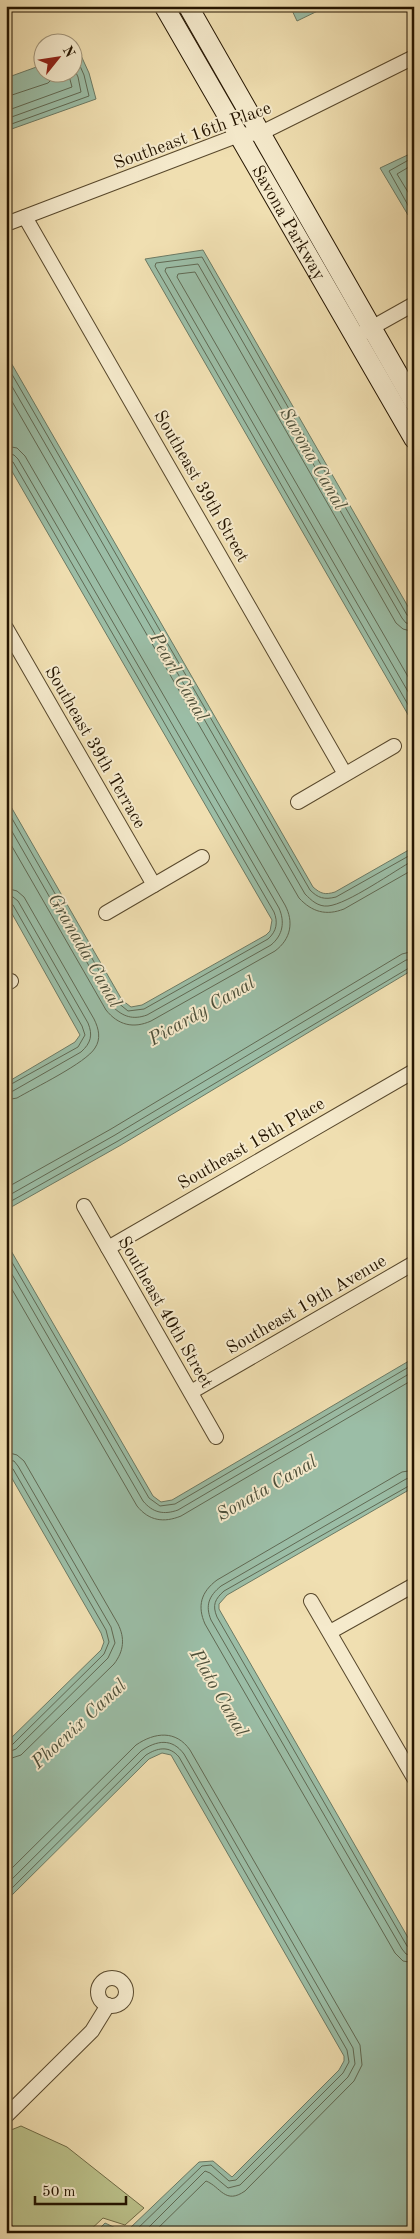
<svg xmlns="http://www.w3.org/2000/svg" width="420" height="2239" font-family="'Old Standard TT',serif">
	<rect width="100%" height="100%" fill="#f0dfb1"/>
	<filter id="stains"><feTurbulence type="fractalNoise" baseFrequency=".004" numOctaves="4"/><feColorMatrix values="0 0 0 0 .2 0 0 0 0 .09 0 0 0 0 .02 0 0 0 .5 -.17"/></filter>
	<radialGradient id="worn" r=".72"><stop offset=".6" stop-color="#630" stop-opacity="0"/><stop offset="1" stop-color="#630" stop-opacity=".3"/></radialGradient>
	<polygon fill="#bbc18a" stroke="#706b45" points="21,2126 67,2147 144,2208 125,2225 103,2218 87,2233 17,2233 6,2215 6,2132"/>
	<g fill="#9bbda6" stroke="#6c7a64">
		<polygon points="290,6 328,6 297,21"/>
		<polygon points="78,49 89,73 96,99 6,131 6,78 42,65 42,72 72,72 73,51"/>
		<polygon points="414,152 414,212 408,215 380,168"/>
		<polygon points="203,250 414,617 414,725 145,259"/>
		<path d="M6,354L313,887C321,894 325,895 335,892L414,847V969L121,1145L6,1210V1083L75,1042L80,1035L6,903V798L122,1000L131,1007L142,1005L266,935L270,931L272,920L6,461Z"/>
		<polygon points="6,1242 153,1496 161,1502 172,1500 414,1358 414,1487 227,1595 219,1604 219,1609 414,1948 414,2233 95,2233 105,2223 120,2230 130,2228 199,2162 213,2161 232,2177 339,2070 344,2061 344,2056 171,1755 162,1753 149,1759 6,1901 6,1743 101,1650 104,1642 101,1633 6,1468"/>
	</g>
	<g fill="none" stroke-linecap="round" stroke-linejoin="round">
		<g stroke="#606953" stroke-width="1">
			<polyline points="6,97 48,83 59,72"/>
			<polyline points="6,111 72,87 68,72"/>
			<polyline points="6,119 81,92 78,77 72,64"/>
			<polyline points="6,126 89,96 84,75 76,57 72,56"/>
			<polyline points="414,157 389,171 409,207 414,208"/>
			<polyline points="414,164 397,174 414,202"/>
			<path d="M6,364L310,890C318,898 324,900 336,897L414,853"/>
			<path d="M6,376L305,894C311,900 318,907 328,906C348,904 394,871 414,860"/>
			<path d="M6,391L299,898C312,912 326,916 344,909L414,869"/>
			<path d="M6,446L17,448L25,456L285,905C294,922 291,939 275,951L151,1021C133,1029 118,1025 106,1010L6,836"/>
			<path d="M6,453L14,455L18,459L279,908C285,922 283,935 271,945L147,1015C133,1020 123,1017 112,1006L6,821"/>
			<path d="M6,459L13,462L274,912C278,922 277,931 268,939L144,1009L128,1011L117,1002L6,808"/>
			<polyline points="414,618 407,615 202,257 156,263 155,266 414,715"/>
			<polyline points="414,624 406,623 402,618 198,264 166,268 165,271 414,702"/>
			<polyline points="414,632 403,629 396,623 195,272 178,274 177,277 414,687"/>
			<path d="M6,888L17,891L24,897L94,1019C99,1029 101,1039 95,1048C86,1063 34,1088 17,1098L6,1100"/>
			<path d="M6,896L13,897L18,901L88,1023C93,1035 91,1043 81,1052L13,1091L6,1093"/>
			<polyline points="6,902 13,905 82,1026 85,1035 78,1047 6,1087"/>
			<polyline points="6,1188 111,1129 402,954 414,951"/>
			<polyline points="6,1197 115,1135 406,960 414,959"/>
			<polyline points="6,1204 118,1141 414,965"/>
			<polyline points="6,1252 149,1498 160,1506 175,1504 414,1364"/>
			<path d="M6,1264L143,1501C153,1513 164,1515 178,1510L414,1371"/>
			<path d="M6,1279L137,1506C149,1521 164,1523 181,1516L414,1379"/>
			<path d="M6,1452L17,1455L24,1461L118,1624C125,1638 124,1651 114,1664L21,1755L6,1760"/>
			<polyline points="6,1460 14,1461 18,1466 111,1627 115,1643 108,1658 16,1749 6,1753"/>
			<polyline points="6,1466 13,1469 106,1630 109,1642 104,1654 12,1745 6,1746"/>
			<path d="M414,1470L402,1472L217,1580C201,1592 197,1606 205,1624L395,1953L403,1961L414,1963"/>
			<path d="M414,1477L406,1479L221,1586C209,1596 205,1605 211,1620L402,1949L406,1954L414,1956"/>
			<path d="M414,1483L224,1591C215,1599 212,1605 217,1617L407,1946L414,1949"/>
			<path d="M6,1874L136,1745C155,1732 176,1730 190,1750L360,2045L362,2065L354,2081L245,2191C225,2205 221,2187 206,2181L153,2233"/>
			<path d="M6,1885L141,1751C157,1740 172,1738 184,1754L353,2048L355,2064L348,2077L240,2185L228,2188L210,2173L205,2171L143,2233"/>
			<path d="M6,1894L146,1755C157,1748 169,1745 179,1757L347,2050L349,2062L343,2073L236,2180L229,2181L211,2165L202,2166L133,2233"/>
		</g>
		<g stroke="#58482c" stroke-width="16">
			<g id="street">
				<polyline points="25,217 345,774"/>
				<polyline points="6,224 239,135 261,133 414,57"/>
				<polyline points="364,332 414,304"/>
				<polyline points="6,628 154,885"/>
				<polyline points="298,802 394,746"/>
				<polyline points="106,913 202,857"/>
				<polyline points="6,984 11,981"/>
				<polyline points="84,1206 216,1437"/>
				<polyline points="108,1248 414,1071"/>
				<polyline points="191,1392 414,1263"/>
				<polyline points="311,1601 414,1778"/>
				<polyline points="330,1632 414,1585"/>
				<circle cx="112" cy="1992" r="14"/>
				<polyline points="6,2116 92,2031 108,2005"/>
			</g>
		</g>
		<g stroke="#251500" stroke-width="21">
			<g id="secondary">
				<path id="s1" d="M164,6L414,439"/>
				<polyline points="188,6 414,402"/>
			</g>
		</g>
		<use href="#street" stroke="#f5eacc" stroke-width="14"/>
		<use href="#secondary" stroke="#f5eacc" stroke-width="19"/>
	</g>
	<g text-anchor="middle" stroke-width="4" stroke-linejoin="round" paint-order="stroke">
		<g font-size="18" fill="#251500" stroke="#f5eacc">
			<text transform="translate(192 135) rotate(-20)" y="6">Southeast 16th Place</text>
			<text dy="6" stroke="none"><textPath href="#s1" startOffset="250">Savona Parkway</textPath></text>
			<text transform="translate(202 486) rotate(60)" y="6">Southeast 39th Street</text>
			<text transform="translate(96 747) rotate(60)" y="6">Southeast 39th Terrace</text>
			<text transform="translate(251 1143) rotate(-30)" y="6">Southeast 18th Place</text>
			<text transform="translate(306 1304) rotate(-30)" y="6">Southeast 19th Avenue</text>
			<text transform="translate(166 1312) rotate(60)" y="6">Southeast 40th Street</text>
		</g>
		<g font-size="19" font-style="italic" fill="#4e503a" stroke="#f5eacc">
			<text transform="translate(314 458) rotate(60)" y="7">Savona Canal</text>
			<text transform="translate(180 676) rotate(60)" y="7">Pearl Canal</text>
			<text transform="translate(86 950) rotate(60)" y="7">Granada Canal</text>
			<text transform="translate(201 1010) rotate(-30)" y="7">Picardy Canal</text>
			<text transform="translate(266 1487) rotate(-30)" y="7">Sonata Canal</text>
			<text transform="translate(220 1692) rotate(60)" y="7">Plato Canal</text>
			<text transform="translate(78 1723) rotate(-43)" y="7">Phoenix Canal</text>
		</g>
	</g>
	<rect width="420" height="2239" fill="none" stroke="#f0dfb1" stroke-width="25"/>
	<rect x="8" y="8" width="405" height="2224" fill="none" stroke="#251500" stroke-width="2.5"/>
	<rect x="12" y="12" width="395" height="2214" fill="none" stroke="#251500"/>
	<g transform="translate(58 58) rotate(60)"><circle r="24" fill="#f5eacc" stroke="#a2957a"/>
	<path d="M0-4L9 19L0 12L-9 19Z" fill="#8f2418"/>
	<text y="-8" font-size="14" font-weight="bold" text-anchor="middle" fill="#251500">N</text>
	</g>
	<path d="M35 2196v8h91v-8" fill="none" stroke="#251500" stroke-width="2.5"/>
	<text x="42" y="2196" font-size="15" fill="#251500" stroke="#f5eacc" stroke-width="4" paint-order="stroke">50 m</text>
	<rect width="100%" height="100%" filter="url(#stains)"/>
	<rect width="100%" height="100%" fill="url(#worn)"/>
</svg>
